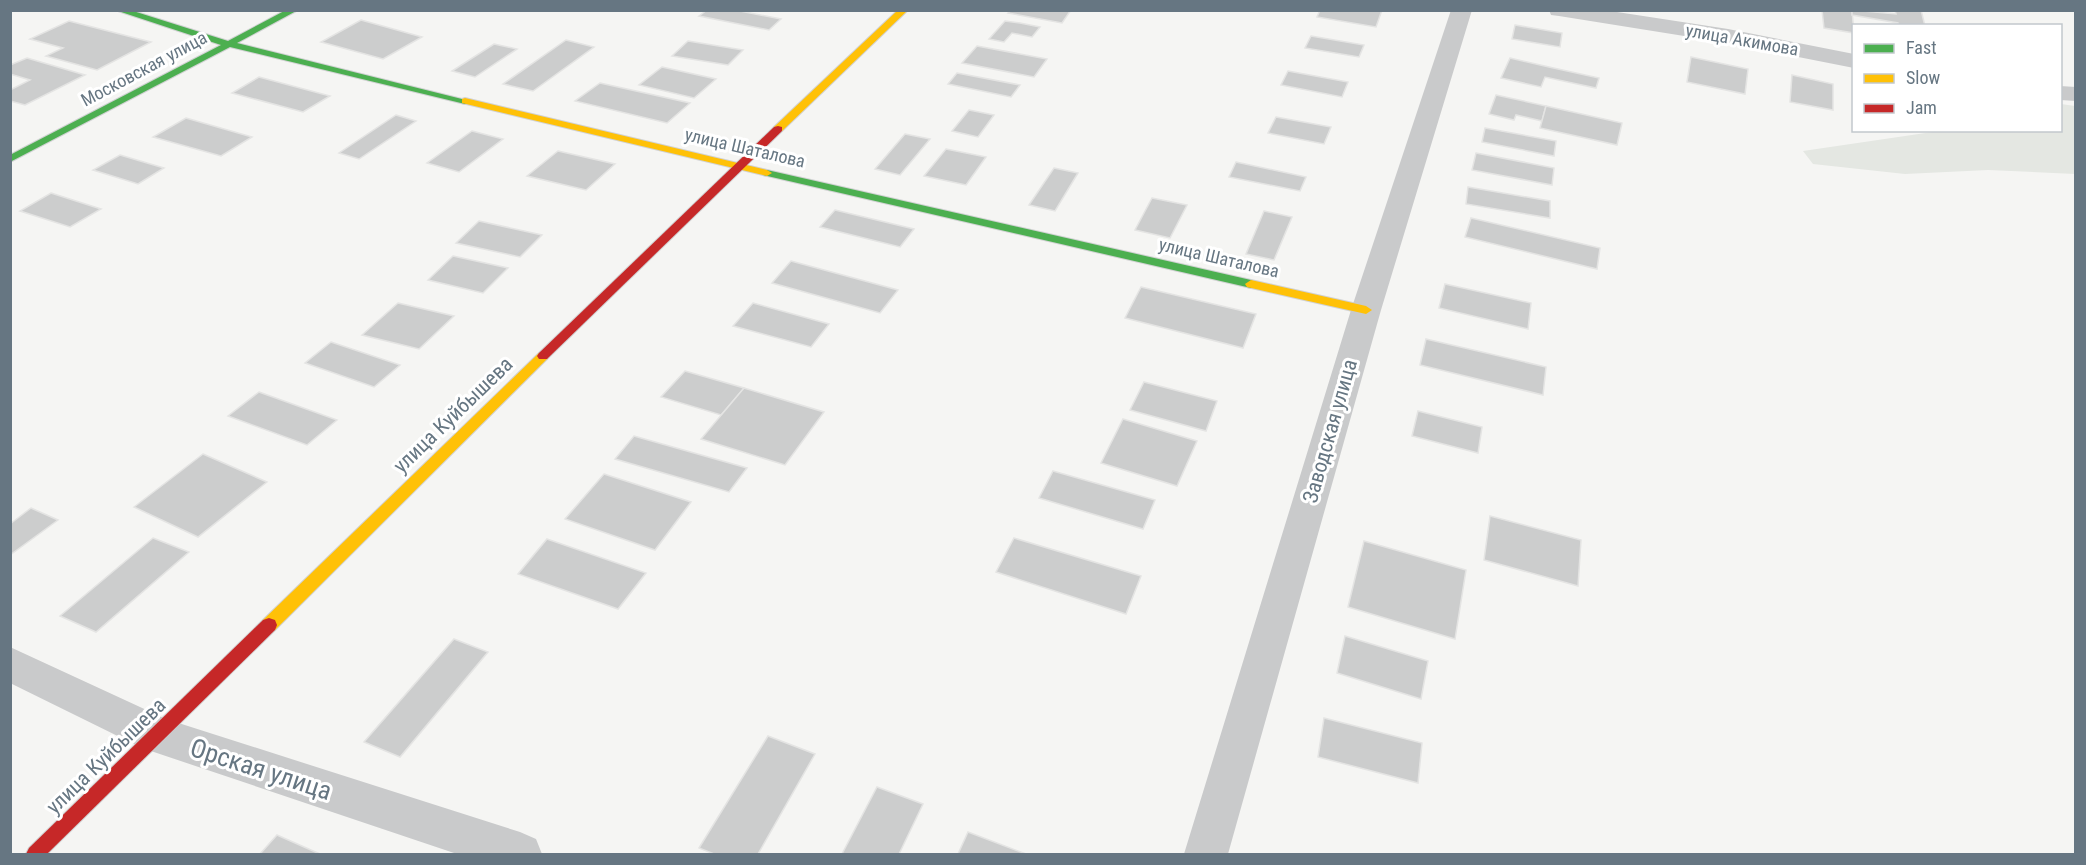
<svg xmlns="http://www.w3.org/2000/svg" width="2086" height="865" font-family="'Roboto Condensed',sans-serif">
	<rect width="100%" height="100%" fill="#f5f5f3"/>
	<polygon fill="#e4e7e2" points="2061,104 2075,106 2075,174 1988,170 1905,174 1813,164 1803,151 1939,131 2060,130"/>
	<g fill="#cccdcd" stroke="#e4e4e3" stroke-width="1.5">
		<polygon points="707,10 735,10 781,19 769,30 699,16"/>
		<polygon points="1011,10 1071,10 1062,23 1008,13"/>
		<polygon points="1320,10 1382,10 1376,27 1317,17"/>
		<polygon points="1822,10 1852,10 1854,33 1824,28"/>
		<polygon points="1852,10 1896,14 1895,10 1921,10 1925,26 1899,26 1898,23 1852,15"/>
		<polygon points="361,20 422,37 383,59 321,42"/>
		<polygon points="69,21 151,42 97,70 46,56 63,48 30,39"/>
		<polygon points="1005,21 1020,23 1040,27 1032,37 1012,33 1004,42 989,39"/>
		<polygon points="1515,25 1562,33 1560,47 1512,39"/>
		<polygon points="1311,36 1364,45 1359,57 1305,48"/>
		<polygon points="566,40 594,47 533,91 503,84"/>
		<polygon points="688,41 743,50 728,65 672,56"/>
		<polygon points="494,44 517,49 475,77 452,71"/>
		<polygon points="977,46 1047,59 1034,77 962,63"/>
		<polygon points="1691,57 1748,69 1745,94 1687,82"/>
		<polygon points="27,58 85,75 25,105 10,101 10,90 30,80 10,74 10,65"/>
		<polygon points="1510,58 1549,67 1599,78 1596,88 1545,77 1541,87 1501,78"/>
		<polygon points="662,67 716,79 694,98 639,85"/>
		<polygon points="1288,71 1348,82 1342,97 1281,85"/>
		<polygon points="957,73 1020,85 1011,97 948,84"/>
		<polygon points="1792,75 1833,84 1833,110 1790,102"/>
		<polygon points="259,77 330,96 303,112 232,93"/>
		<polygon points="600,83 690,103 667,123 575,101"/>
		<polygon points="1496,95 1546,106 1542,121 1516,115 1514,120 1489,114"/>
		<polygon points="1546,106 1622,123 1617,145 1540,128"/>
		<polygon points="969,110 994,115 978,137 952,131"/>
		<polygon points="396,115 416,121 359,159 339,153"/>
		<polygon points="1276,117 1331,127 1324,144 1268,133"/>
		<polygon points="186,118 252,137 221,156 153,137"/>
		<polygon points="1485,128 1556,141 1554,156 1482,142"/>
		<polygon points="472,131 503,139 459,172 427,163"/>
		<polygon points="905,134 930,139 900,175 875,169"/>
		<polygon points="946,149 986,157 966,185 924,176"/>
		<polygon points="558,151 615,164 586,190 527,176"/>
		<polygon points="1476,153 1554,168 1552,185 1472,170"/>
		<polygon points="120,155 164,168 138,184 93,170"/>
		<polygon points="1236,162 1306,177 1300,191 1229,177"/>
		<polygon points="1054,168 1078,173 1055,211 1029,205"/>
		<polygon points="1468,187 1550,201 1550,218 1466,204"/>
		<polygon points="51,193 101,209 70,227 20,211"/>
		<polygon points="1152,198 1187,205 1170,238 1135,230"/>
		<polygon points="835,210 914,229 900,247 820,227"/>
		<polygon points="1264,211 1292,217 1274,260 1246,254"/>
		<polygon points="1471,218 1600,248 1597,269 1465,237"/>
		<polygon points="479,221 542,235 520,257 456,243"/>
		<polygon points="453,256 508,268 483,293 428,280"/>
		<polygon points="791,261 898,290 880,313 772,283"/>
		<polygon points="1445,284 1531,303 1528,329 1439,308"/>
		<polygon points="1141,287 1256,314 1243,348 1125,318"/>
		<polygon points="398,303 454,316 419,349 362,335"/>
		<polygon points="753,303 829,324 811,347 733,326"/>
		<polygon points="1426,339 1546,367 1543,395 1420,365"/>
		<polygon points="331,342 400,365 374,387 305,363"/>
		<polygon points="685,371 744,388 721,415 661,397"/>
		<polygon points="1144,382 1217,401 1206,431 1130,410"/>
		<polygon points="744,388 824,412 785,465 701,439"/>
		<polygon points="259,392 337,420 307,445 228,416"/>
		<polygon points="1418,411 1482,427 1478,453 1412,436"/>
		<polygon points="1123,419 1197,441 1177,486 1101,463"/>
		<polygon points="634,436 747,468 729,492 615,459"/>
		<polygon points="203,454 267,482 198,537 134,507"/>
		<polygon points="1053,471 1155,500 1143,529 1039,498"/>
		<polygon points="604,474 691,502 655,550 565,519"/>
		<polygon points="31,508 58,520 10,555 10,524"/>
		<polygon points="1490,516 1581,540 1578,586 1484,560"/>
		<polygon points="153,538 189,552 96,632 60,616"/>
		<polygon points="1014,538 1141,576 1126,614 996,572"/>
		<polygon points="547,539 646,573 618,609 518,574"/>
		<polygon points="1364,541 1466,570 1455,639 1348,607"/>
		<polygon points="1345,636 1428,661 1421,699 1337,673"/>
		<polygon points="454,639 488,652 400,757 364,742"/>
		<polygon points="1324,718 1422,743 1418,783 1318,757"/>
		<polygon points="768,736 815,754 758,854 714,854 699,848"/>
		<polygon points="877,787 923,804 899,854 842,854"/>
		<polygon points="968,832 1026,854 958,854"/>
		<polygon points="277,835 320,854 260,854"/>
	</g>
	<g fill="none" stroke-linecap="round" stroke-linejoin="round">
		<g stroke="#d1d2d3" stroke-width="2">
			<g id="fast">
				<polygon points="115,10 130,10 228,41 286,10 298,10 237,43 470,101 465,104 230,47 10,162 10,155 221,45"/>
				<polygon points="767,170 1251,280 1257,284 1251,288 763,175 763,171"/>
			</g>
		</g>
		<g stroke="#d1d2d3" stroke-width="2">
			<g id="slow">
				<polygon points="898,10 908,10 782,131 774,131 774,127"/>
				<polygon points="465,98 767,170 772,173 767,176 462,103 462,99"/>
				<polygon points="1251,280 1366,306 1372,310 1366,314 1247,287 1245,284"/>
				<polygon points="543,352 547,353 549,356 547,359 275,630 269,632 263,630 261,625 263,620 539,353"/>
			</g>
		</g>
		<g stroke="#d1d2d3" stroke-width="2">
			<g id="jam">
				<polygon points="778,126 782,127 782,131 547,359 539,359 537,356 539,353 774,127"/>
				<polygon points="269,618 275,620 277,625 275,630 47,854 26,854 29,848 263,620"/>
			</g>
		</g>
		<g fill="#c9cacb" fill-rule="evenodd">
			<polygon points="1451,10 1472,10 1381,310 1228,854 1184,854 1351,310"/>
			<polygon points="1549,10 1604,10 1728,29 1854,54 1854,68 1728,43 1559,16 1551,15"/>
			<polygon points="2060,86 2076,87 2076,101 2060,100"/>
			<polygon points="10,647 166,719 520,832 536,839 542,854 457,854 142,748 10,683"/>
		</g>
		<use href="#fast" fill="#4caf50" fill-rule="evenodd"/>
		<use href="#slow" fill="#ffc107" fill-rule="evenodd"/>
		<use href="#jam" fill="#c62828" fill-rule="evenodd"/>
	</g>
	<g text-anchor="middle" stroke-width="6" stroke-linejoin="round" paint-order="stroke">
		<g font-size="18" fill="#667682" stroke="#fff">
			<text transform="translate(1742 40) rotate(10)" y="6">улица Акимова</text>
			<text transform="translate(144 69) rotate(-28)" y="6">Московская улица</text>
			<text transform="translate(745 148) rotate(13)" y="6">улица Шаталова</text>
			<text transform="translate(1219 258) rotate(13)" y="6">улица Шаталова</text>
		</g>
		<g font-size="21" fill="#667682" stroke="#fff">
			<text transform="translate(453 415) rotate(-44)" y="7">улица Куйбышева</text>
			<text transform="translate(1330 431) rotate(-74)" y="7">Заводская улица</text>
			<text transform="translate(106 756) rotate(-44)" y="7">улица Куйбышева</text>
		</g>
		<g font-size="26" fill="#667682" stroke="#fff">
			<text transform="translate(261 769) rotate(18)" y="9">Орская улица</text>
		</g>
	</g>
	<rect width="2086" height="865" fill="none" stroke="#667682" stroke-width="24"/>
	<rect x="1852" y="24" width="210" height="108" fill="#ffffff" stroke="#c2c8cd" stroke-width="1.5"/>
	<rect x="1864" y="44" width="30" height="9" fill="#4caf50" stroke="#c2c8cd" stroke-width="1.5"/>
	<text x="1906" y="54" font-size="18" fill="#667682">Fast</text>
	<rect x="1864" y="74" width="30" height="9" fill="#ffc107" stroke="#c2c8cd" stroke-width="1.5"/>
	<text x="1906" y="84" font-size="18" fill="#667682">Slow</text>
	<rect x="1864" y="104" width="30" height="9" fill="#c62828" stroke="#c2c8cd" stroke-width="1.5"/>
	<text x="1906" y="114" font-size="18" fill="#667682">Jam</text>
</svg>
